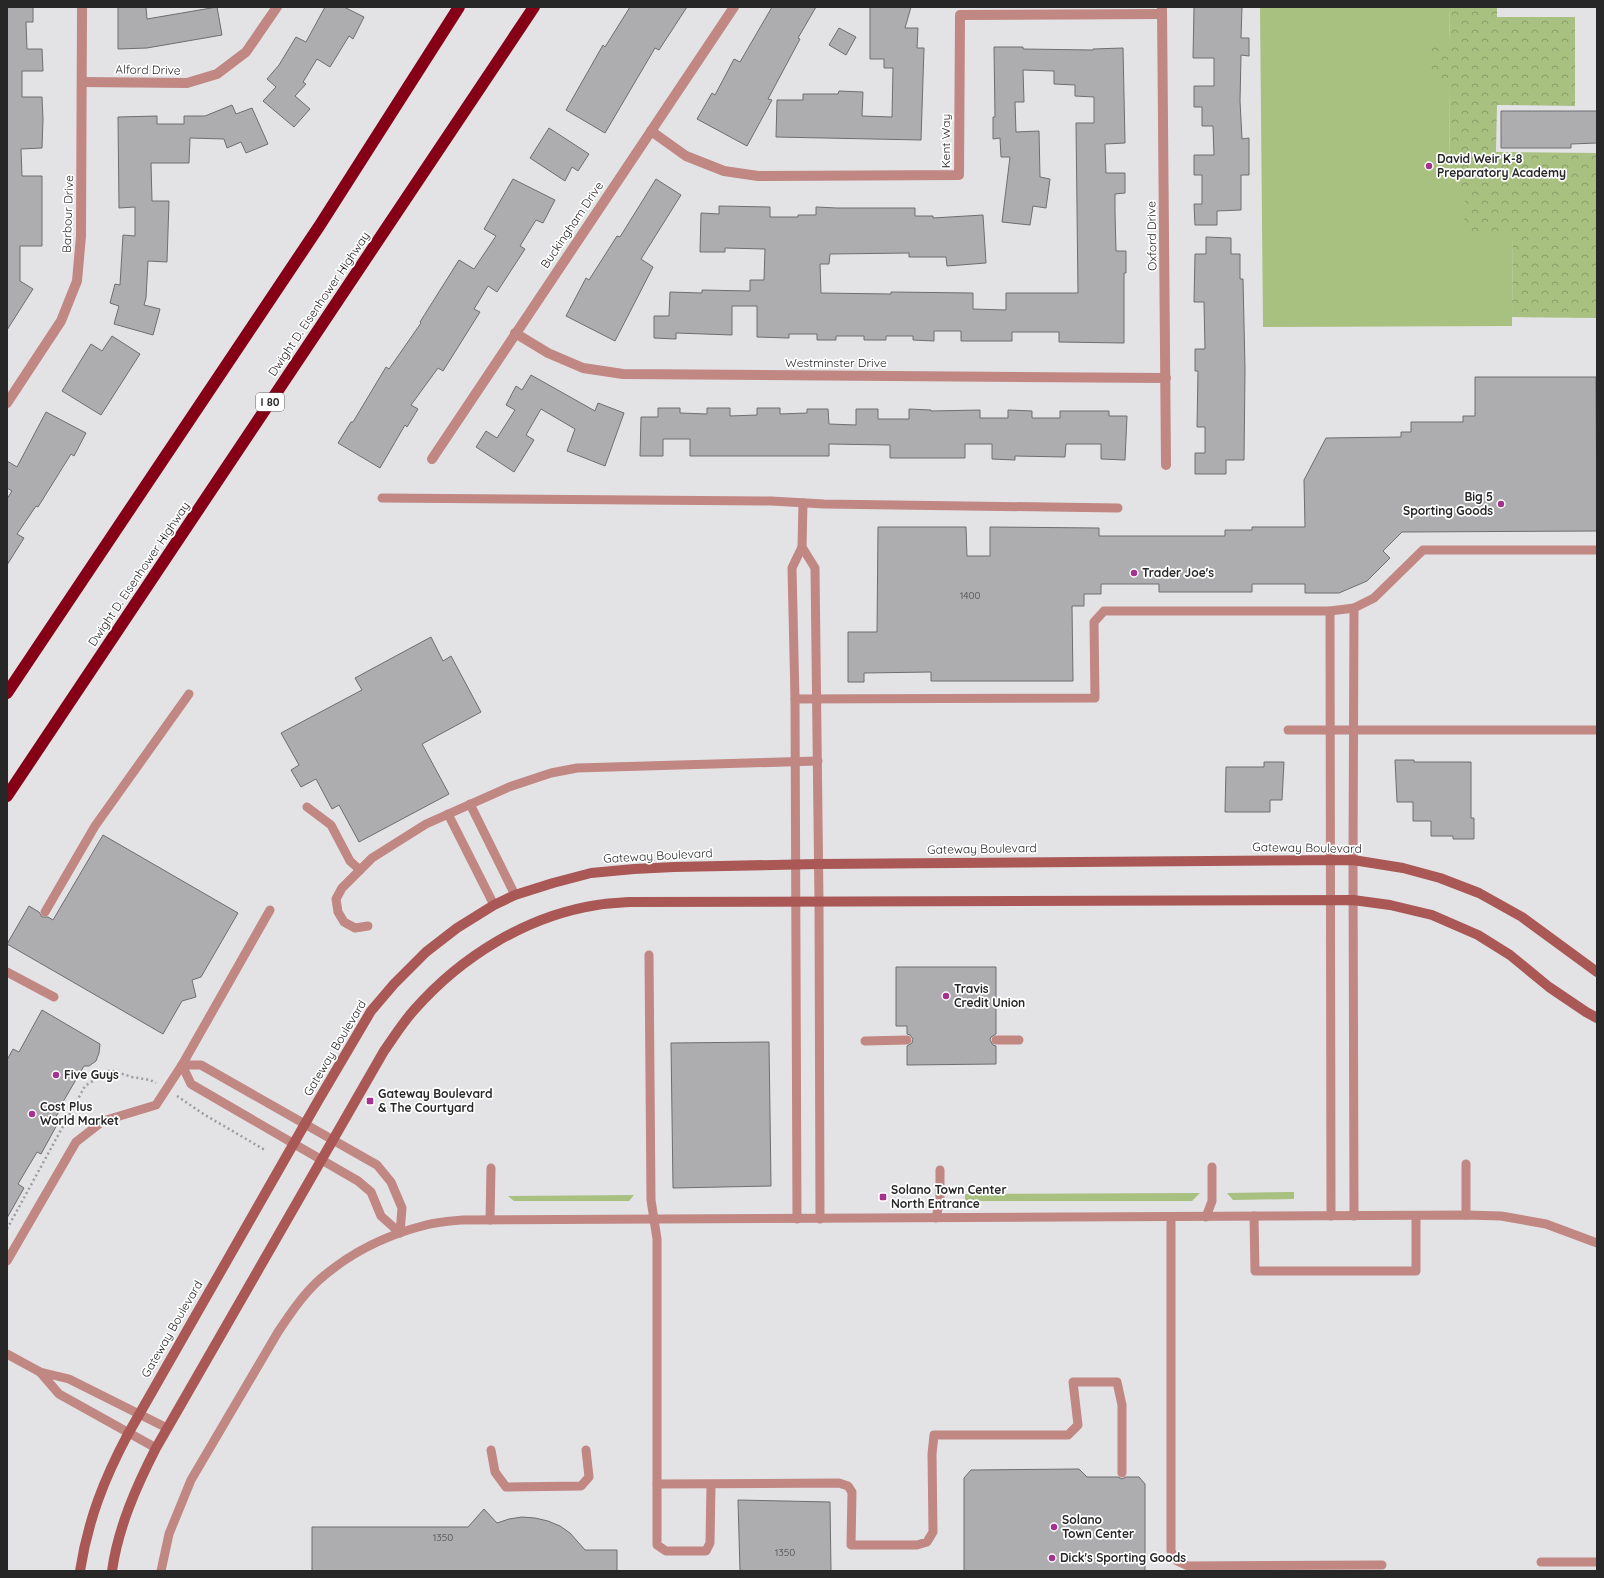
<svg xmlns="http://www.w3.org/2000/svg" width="1604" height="1578" font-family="Quicksand,sans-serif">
	<defs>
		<pattern id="park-crowns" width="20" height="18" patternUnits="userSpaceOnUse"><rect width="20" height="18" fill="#a8c080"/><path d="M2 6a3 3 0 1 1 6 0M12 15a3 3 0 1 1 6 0" fill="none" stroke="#899c69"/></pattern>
	</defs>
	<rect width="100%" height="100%" fill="#e3e3e5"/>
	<g fill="#a8c080">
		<polygon points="1260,7 1450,7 1449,43 1432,43 1431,79 1449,79 1450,189 1465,189 1465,235 1513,235 1512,326 1263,327"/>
		<polygon points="1294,1192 1294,1199 1233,1200 1227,1193"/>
		<polygon points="1200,1193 1192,1201 965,1201 965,1194"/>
		<polygon points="634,1195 629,1201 514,1201 508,1196"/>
	</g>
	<polygon fill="url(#park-crowns)" points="1450,7 1497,7 1497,17 1575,17 1575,106 1497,105 1496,152 1597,153 1597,318 1512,317 1513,235 1464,235 1465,189 1450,189 1449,80 1431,79 1431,43 1449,43"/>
	<g fill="#adadaf" stroke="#6e6e70">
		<polygon points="7,7 33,7 33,22 26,22 27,49 42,49 43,71 22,71 22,97 42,97 43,119 42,148 21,149 22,176 42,176 42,246 20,246 20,281 33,289 7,330"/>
		<polygon points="118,7 146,7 147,19 217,7 222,35 147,48 118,49"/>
		<polygon points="325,7 344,7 364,17 353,39 349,36 330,67 317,59 303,82 306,84 295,96 310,109 294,127 263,101 276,87 267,79 279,65 296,37 306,42"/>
		<polygon points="630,7 687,7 659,50 655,48 605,133 566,110 603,45 605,47"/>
		<polygon points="772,7 816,7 798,38 800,39 768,99 772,100 747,146 697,119 712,93 715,95 734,59 740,62"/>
		<polygon points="870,7 911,7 905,28 918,28 917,48 924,48 921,140 776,137 777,100 803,100 803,94 838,94 839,91 863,92 862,116 892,117 893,68 884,68 884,59 870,59"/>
		<polygon points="1194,7 1242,7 1241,38 1249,38 1249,56 1241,55 1240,101 1242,139 1249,138 1249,175 1241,175 1241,210 1217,211 1217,225 1195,225 1194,204 1202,204 1202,175 1194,175 1194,155 1214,155 1213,126 1202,126 1202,107 1194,107 1194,86 1214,86 1214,58 1193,58"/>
		<polygon points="839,28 856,37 846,55 829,45"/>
		<polygon points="994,47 1023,47 1023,49 1093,50 1093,49 1123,48 1125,143 1105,144 1106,173 1125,173 1125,193 1115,194 1115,212 1116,251 1126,251 1126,273 1124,273 1124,343 1059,342 1059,332 1012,332 1012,341 961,341 961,331 934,331 934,341 913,340 913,336 886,336 886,340 864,340 864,336 836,336 836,340 817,340 817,334 789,334 789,338 757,337 757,306 732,306 732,335 676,333 676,339 654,338 654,316 669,316 670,292 702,293 702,290 750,291 750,280 764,280 765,249 725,248 725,252 700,252 701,213 719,214 719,206 770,207 770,217 798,217 798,215 816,215 816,207 837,208 915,208 915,216 933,216 933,218 983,215 986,263 947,266 946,257 909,257 909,253 830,254 829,264 820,264 821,293 891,294 891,292 973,293 973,309 1006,310 1006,293 1078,293 1076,123 1094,123 1094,97 1075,96 1075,85 1054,84 1054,71 1023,70 1024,102 1015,102 1016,132 1039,131 1040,177 1050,179 1046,208 1033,206 1030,225 1002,222 1010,157 1001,157 1000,138 993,139 993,117 995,117"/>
		<polygon points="232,105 236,114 252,108 268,144 246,153 241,142 227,148 224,139 190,138 189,163 151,163 152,201 169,201 167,262 148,261 146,298 144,305 160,309 153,335 114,324 119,306 110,303 115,284 120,285 123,235 135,236 135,207 119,208 118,117 157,116 157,124 184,124 184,116 205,116"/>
		<polygon points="1501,111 1597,111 1597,143 1571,144 1571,148 1501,148"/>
		<polygon points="549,128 589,154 578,171 572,167 565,181 530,158"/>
		<polygon points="513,179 555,200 543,223 536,220 520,246 525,249 497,292 488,286 474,309 480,312 443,371 438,368 411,405 418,409 407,427 405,425 380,468 338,443 351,422 353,422 386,367 389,369 421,323 420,322 459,260 474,269 496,236 484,229"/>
		<polygon points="656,179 681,195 641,259 653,267 615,341 566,316 586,278 589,280 617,236 620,237"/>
		<polygon points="1206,237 1231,238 1231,254 1240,254 1240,279 1243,279 1245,369 1244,460 1226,460 1226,474 1195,474 1195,453 1205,453 1205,427 1197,427 1198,371 1195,371 1195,349 1205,349 1204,302 1194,302 1195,254 1206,254"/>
		<polygon points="112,336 140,354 101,415 62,391 91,344 102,351"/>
		<polygon points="531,375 595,411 598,403 624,413 605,466 567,451 575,429 541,409 526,435 534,440 514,472 476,447 486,431 497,438 515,410 506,405 516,386 522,390"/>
		<polygon points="1475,377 1596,377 1597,531 1402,532 1383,551 1390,558 1367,581 1339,593 1305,593 1305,584 1252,584 1252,592 1159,592 1159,584 1101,584 1101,594 1084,594 1084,606 1072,606 1073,681 931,681 931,672 864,673 864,682 848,682 848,632 877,632 878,527 966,527 967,556 990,556 990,527 1099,528 1099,536 1225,536 1225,530 1252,530 1252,527 1305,527 1304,480 1326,438 1401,437 1401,432 1411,432 1411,422 1463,422 1463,416 1475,416"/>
		<polygon points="658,408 680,408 680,413 707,414 707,408 730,408 730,416 757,415 757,408 780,408 780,414 807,413 807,409 828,409 829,424 856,425 856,409 878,409 878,419 909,419 909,409 931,410 931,411 980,410 980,418 1008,418 1008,410 1032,411 1032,418 1060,418 1060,411 1109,411 1109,416 1127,416 1125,460 1101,459 1101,444 1066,444 1065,457 1015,456 1015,460 992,459 992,444 965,444 965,458 890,458 890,445 829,444 829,456 690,456 690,439 663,439 663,456 640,456 641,417 658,417"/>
		<polygon points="46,412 86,433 74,456 71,454 38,507 36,506 17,534 24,538 7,565 7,499 12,491 7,488 7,461 17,467"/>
		<polygon points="431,637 443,661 451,656 481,712 422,744 449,794 359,842 339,805 332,809 316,779 301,787 291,770 299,765 281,733 362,690 355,678"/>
		<polygon points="1395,760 1414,760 1414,762 1471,762 1471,818 1474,818 1474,839 1453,839 1453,836 1431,836 1431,821 1413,821 1413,802 1397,802"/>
		<polygon points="1264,762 1284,762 1282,800 1270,800 1270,812 1225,812 1226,767 1264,767"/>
		<polygon points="103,835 238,913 201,977 192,980 196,997 182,1001 163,1034 7,944 29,906 39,912 42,917 48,917 53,920"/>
		<polygon points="896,967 996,967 996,1034 991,1037 990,1040 993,1045 996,1046 996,1064 907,1065 907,1046 912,1043 913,1039 910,1035 907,1034 907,1026 896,1026"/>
		<polygon points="42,1010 100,1044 99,1053 96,1061 89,1066 84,1066 60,1107 61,1108 54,1120 58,1123 41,1154 37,1152 18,1184 24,1188 7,1218 7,1060 13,1049 19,1052"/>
		<polygon points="769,1042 771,1186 673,1188 671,1043"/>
		<polygon points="1079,1469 1087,1477 1118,1477 1122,1479 1126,1477 1139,1477 1145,1484 1145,1571 964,1571 964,1478 971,1470"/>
		<polygon points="738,1500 830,1502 831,1571 740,1571"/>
		<polygon points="484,1509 497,1523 509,1519 522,1517 535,1518 548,1521 560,1526 570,1533 585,1550 617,1550 617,1571 312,1571 312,1527 468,1527"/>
	</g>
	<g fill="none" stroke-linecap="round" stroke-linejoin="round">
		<g stroke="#9c9c9d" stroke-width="2.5" stroke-dasharray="2 3" stroke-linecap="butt">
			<polyline points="177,1096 205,1115 265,1150"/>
			<polyline points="7,1229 85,1086 110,1070 132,1077 150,1080 156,1083"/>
		</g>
		<g stroke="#c08783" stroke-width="9">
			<polyline points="382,498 771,501 824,504 1118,508"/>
			<polyline points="802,547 815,568 819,902 820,1219"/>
			<polyline points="1330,611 1331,1216"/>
			<polyline points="795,699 1095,698 1094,622 1104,611 1330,611 1354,608 1374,598 1423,550 1597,550"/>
			<polyline points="1288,730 1597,730"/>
			<polyline points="470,804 515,895"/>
			<polyline points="307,807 331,825 350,861 360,870"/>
			<polyline points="448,814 494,905"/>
			<polyline points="45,912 95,826 189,694"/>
			<polyline points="368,926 355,928 344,922 338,912 336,899 342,888 372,858 426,824 509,787 551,773 577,768 818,761"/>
			<polyline points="649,955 651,1200 657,1239 657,1545 666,1551 706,1551 710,1543 711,1485"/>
			<polyline points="7,972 54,997"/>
			<polyline points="996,1040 1019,1040"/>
			<polyline points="865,1041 907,1040"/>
			<polyline points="182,1065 201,1065 377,1165 391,1182 402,1208 400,1233"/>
			<polyline points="182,1065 191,1084 358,1181 371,1192 381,1216 400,1233"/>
			<polyline points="1466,1164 1466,1215"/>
			<polyline points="1254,1216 1255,1271 1416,1271 1416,1216"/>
			<polyline points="1354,1216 1353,860 1354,608"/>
			<polyline points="1171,1217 1171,1551 1177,1561 1188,1566 1382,1565"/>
			<polyline points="1206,1217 1212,1201 1212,1167"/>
			<polyline points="936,1218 940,1199 940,1170"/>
			<polyline points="797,1219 795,699 792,568 802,547 803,503"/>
			<polyline points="490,1220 491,1168"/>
			<polyline points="7,1261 76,1142 103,1121 156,1105 182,1065 270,910"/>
			<polyline points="7,1354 40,1372 69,1379 167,1428"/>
			<polyline points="40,1372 59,1394 156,1448"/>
			<polyline points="491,1450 495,1472 506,1487 581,1486 589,1477 586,1450"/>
			<polyline points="657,1484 839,1483 848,1486 852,1492 851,1545 917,1545 927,1542 933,1532 932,1454 934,1435 1068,1435 1078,1425 1073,1382 1117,1382 1122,1405 1122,1473"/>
			<polyline points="1541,1562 1597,1562"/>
			<path d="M161,1571L169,1534L191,1480L278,1332C290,1314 302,1296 318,1281C349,1253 386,1235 426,1225C437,1222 450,1221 462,1220L1466,1215L1501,1216L1546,1224L1597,1243"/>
		</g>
		<g stroke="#c08783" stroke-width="10">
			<polyline points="1162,7 1166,465"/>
			<polyline points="82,82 187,83 217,74 246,52 277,7"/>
			<polyline points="651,131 686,156 724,171 758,176 959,175 960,15 1162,14"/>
			<polyline points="515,333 548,353 583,368 623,374 1166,378"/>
			<polyline points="7,403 61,321 77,281 81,236 82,7"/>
			<polyline points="432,459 734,7"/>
		</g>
		<g stroke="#a95855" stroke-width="10">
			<path d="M80,1571C88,1520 104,1479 128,1434L318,1101L371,1011L394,984L426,952L457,928L494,905L515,895L553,883L591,873L634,869L674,867L818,864L1353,860L1403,868L1440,878L1479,893L1522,917L1597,972"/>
			<path d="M112,1571C118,1528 136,1487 156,1448L384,1051C394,1037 403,1022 415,1009C461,957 526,916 597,905C608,903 619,903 630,902L1353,900L1390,905L1432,915L1478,935L1510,955L1549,987L1586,1012L1597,1018"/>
		</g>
		<g stroke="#850016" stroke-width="12">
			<polyline points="7,693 320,225 459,7"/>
			<polyline points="7,796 534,7"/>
		</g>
	</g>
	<g fill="#a4328e" stroke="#fff" stroke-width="1.5">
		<circle cx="1429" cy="166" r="4"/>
		<circle cx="1501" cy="504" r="4"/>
		<circle cx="1134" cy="573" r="4"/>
		<circle cx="946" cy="996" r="4"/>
		<circle cx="56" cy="1075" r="4"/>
		<rect x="366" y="1097" width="8" height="8" rx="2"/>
		<circle cx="32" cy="1114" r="4"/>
		<rect x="879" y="1193" width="8" height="8" rx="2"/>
		<circle cx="1054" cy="1527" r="4"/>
		<circle cx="1052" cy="1558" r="4"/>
	</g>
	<g text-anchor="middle" stroke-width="3.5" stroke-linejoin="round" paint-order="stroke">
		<g font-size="10" fill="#48484a">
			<text x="970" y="599">1400</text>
			<text x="443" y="1541">1350</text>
			<text x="785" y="1556">1350</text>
		</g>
		<rect fill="#fff" stroke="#686868" stroke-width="1" x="256" y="393" width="28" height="18" rx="3"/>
		<g font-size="11" font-weight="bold" fill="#272728">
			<text x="270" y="406">I 80</text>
		</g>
		<g font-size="12" fill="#272728" stroke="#fff">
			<text transform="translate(148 70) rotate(1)" y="4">Alford Drive</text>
			<text transform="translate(946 141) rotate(-90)" y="4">Kent Way</text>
			<text transform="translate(68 214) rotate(-88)" y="4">Barbour Drive</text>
			<text transform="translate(572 225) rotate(-56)" y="4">Buckingham Drive</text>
			<text transform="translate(1152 236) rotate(-91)" y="4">Oxford Drive</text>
			<text transform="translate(319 304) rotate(-56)" y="4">Dwight D. Eisenhower Highway</text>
			<text x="836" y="367">Westminster Drive</text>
			<text transform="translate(139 574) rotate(-56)" y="4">Dwight D. Eisenhower Highway</text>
			<text transform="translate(1307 848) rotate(1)" y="4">Gateway Boulevard</text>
			<text transform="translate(982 849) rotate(-1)" y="4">Gateway Boulevard</text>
			<text transform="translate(658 856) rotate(-3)" y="4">Gateway Boulevard</text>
			<text transform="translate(335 1048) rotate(-59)" y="4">Gateway Boulevard</text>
			<text transform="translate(172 1329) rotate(-60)" y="4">Gateway Boulevard</text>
		</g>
		<g font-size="12" font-weight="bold" fill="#272728" stroke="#fff" text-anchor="start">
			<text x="1437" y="163">David Weir K-8<tspan x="1437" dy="14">Preparatory Academy</tspan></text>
			<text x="1493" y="501" text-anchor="end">Big 5<tspan x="1493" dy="14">Sporting Goods</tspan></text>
			<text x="1142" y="577">Trader Joe's</text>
			<text x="954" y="993">Travis<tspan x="954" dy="14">Credit Union</tspan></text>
			<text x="64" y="1079">Five Guys</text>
			<text x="378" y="1098">Gateway Boulevard<tspan x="378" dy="14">&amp; The Courtyard</tspan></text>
			<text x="40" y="1111">Cost Plus<tspan x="40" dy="14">World Market</tspan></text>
			<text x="891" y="1194">Solano Town Center<tspan x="891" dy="14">North Entrance</tspan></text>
			<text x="1062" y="1524">Solano<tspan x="1062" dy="14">Town Center</tspan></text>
			<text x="1060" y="1562">Dick's Sporting Goods</text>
		</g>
	</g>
	<rect width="1604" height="1578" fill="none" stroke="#272728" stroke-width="16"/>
</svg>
